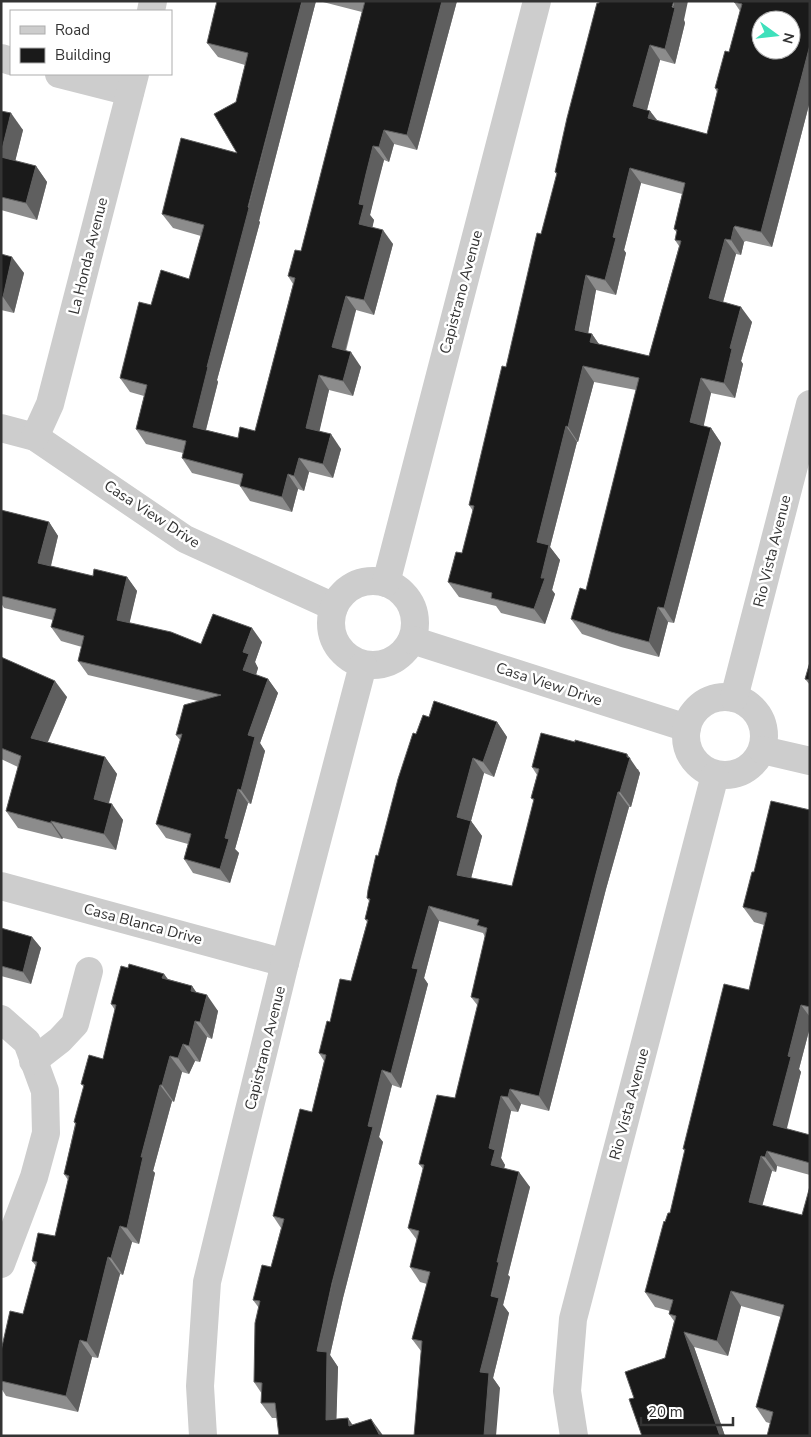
<svg xmlns="http://www.w3.org/2000/svg" width="811" height="1437" font-family="'Nunito Sans',sans-serif">
	<rect width="100%" height="100%" fill="#fff"/>
	<g fill="none" stroke-linecap="round" stroke-linejoin="round">
		<g stroke="#cdcdcd" stroke-width="28">
			<polyline points="151,11 153,1"/>
			<polyline points="1,58 11,61"/>
			<polyline points="59,74 130,92"/>
			<polyline points="1,428 35,437 185,539 334,607"/>
			<polyline points="35,437 50,404 135,74"/>
			<circle cx="373" cy="623" r="42"/>
			<polyline points="386,583 537,1"/>
			<polyline points="412,640 687,728"/>
			<circle cx="725" cy="736" r="39"/>
			<polyline points="734,698 810,404"/>
			<polyline points="762,750 810,761"/>
			<polyline points="1,886 285,963"/>
			<polyline points="1,1019 27,1042 45,1091 46,1133 34,1177 1,1264"/>
			<polyline points="33,1061 60,1040 75,1024 89,971"/>
			<polyline points="203,1436 200,1386 207,1282 285,963 363,665"/>
			<polyline points="574,1436 567,1391 573,1319 715,775"/>
		</g>
	</g>
	<g fill="#8c8c8c" fill-rule="evenodd">
		<polygon points="316,1 259,221 260,222 217,380 218,382 206,430 238,438 255,431 293,284 288,276 301,251 362,12 319,1 457,1 417,150 394,144 389,162 384,160 376,188 370,215 374,220 372,227 393,244 374,315 356,310 346,351 361,367 353,396 329,390 319,431 341,449 333,478 309,472 304,491 298,489 292,512 250,501 240,486 240,485 192,473 182,458 183,453 146,444 136,429 144,396 130,392 120,378 151,305 189,279 201,236 173,228 162,214 237,153 236,102 245,65 218,57 207,43"/>
		<path d="M810,1V101L772,247L746,241L744,242L741,255L736,254L723,302L752,322L741,361L743,364L735,398L711,393L703,426L711,428L721,443L674,623L668,622L659,657L621,647L582,634L571,619L586,590L636,390L594,382L578,442H577L550,547L560,560L552,590L555,594L545,624L501,613L496,606L459,597L448,582L462,553L473,511L469,505L557,175L555,172L597,3L684,20L685,23L675,64L660,60L647,110L650,111L658,121L707,134L717,92L715,88L729,52L740,11L734,2ZM641,183L682,194L674,229L677,233L675,240L679,246L649,356L599,344L592,334L588,333L596,290L616,295L626,253L624,250Z"/>
		<polygon points="1,111 23,130 15,161 36,166 47,182 37,220 1,210"/>
		<polygon points="1,254 24,273 14,313 1,310"/>
		<polygon points="1,510 49,522 58,536 51,566 93,576 127,577 137,591 129,623 201,644 262,642 255,662 258,668 256,675 268,679 278,693 260,743 265,751 251,804 248,803 235,849 239,853 230,883 193,873 184,859 188,844 166,838 156,824 180,740 176,735 198,701 88,675 78,661 82,647 61,641 51,627 53,620 4,608 1,603"/>
		<polygon points="1,657 67,697 48,742 105,757 117,774 109,803 123,820 116,850 63,838 62,839 18,828 6,811 18,767 1,759"/>
		<polygon points="810,662 810,685 805,679"/>
		<polygon points="429,717 497,722 507,737 494,777 484,773 471,821 482,836 471,878 512,886 534,801 531,798 537,775 532,767 638,769 640,773 631,807 629,807 606,889 549,1111 521,1104 518,1112 511,1111 501,1158 505,1165 504,1168 530,1187 508,1275 510,1277 503,1305 509,1313 493,1378 500,1388 421,1351 412,1339 427,1284 420,1282 410,1267 417,1240 408,1228 423,1169 419,1164 455,1098 478,1006 471,997 485,937 483,933 439,921 424,978 428,984 401,1088 392,1085 379,1137 383,1142 343,1298 330,1355 338,1367 336,1419 383,1436 277,1418 272,1418 261,1403 262,1394 254,1382 259,1308 253,1300 271,1267 281,1228 273,1216 312,1112 324,1061 319,1053 330,1022 351,981 367,922 365,919 369,901 367,898 378,856 416,734"/>
		<polygon points="810,810 810,1027 799,1069 801,1072 786,1129 810,1135 810,1175 777,1166 776,1172 772,1171 762,1206 802,1215 810,1436 766,1422 756,1407 781,1317 741,1306 728,1356 694,1347 725,1436 642,1436 634,1398 665,1358 674,1321 669,1314 670,1311 655,1307 645,1292 665,1222 670,1213 685,1151 683,1149 749,990 764,925 754,922 743,907 754,872"/>
		<polygon points="1,928 32,937 41,948 31,984 1,976"/>
		<polygon points="128,968 164,974 168,979 192,986 196,992 218,1011 212,1039 207,1037 200,1062 195,1061 189,1074 182,1072 174,1102 172,1101 153,1171 155,1173 139,1244 132,1242 123,1275 120,1274 98,1358 92,1357 78,1412 6,1396 1,1388 1,1351 23,1314 36,1266 32,1261 55,1236 68,1180 64,1174 75,1124 74,1122 84,1087 81,1084 103,1059 115,1010 111,1004"/>
	</g>
	<g fill="#5f5f5f">
		<polygon points="302,1 316,1 259,221 260,222 217,380 218,382 203,441 193,427 207,367"/>
		<polygon points="442,1 457,1 417,150 407,135"/>
		<polygon points="674,1 688,1 684,20 685,23 675,64 665,49"/>
		<polygon points="650,45 660,60 644,121 633,106"/>
		<polygon points="810,45 810,101 772,247 761,232"/>
		<polygon points="650,111 661,126 648,118"/>
		<polygon points="11,113 23,130 12,174 1,159 1,153"/>
		<polygon points="384,130 394,144 389,162 379,147"/>
		<polygon points="373,146 384,160 370,215 374,220 370,239 359,224 359,204 366,174"/>
		<polygon points="36,166 47,182 37,220 26,203"/>
		<polygon points="630,168 641,183 624,250 626,253 616,295 605,280 613,237"/>
		<polygon points="734,227 744,242 741,255 731,240"/>
		<polygon points="383,230 393,244 374,315 364,300"/>
		<polygon points="725,239 736,254 720,313 709,298"/>
		<polygon points="12,257 24,273 14,313 3,297"/>
		<polygon points="586,275 596,290 586,345 575,330"/>
		<polygon points="346,296 356,310 342,362 332,347"/>
		<polygon points="741,307 752,322 741,361 743,364 735,398 724,383 730,348"/>
		<polygon points="592,334 602,349 590,342"/>
		<polygon points="351,352 361,367 353,396 343,381"/>
		<polygon points="583,366 594,382 578,442 568,427"/>
		<polygon points="319,375 329,390 317,442 306,428"/>
		<polygon points="701,378 711,393 701,438 690,422"/>
		<polygon points="566,426 577,442 550,547 560,560 552,590 555,594 545,624 534,609 541,578 537,542"/>
		<polygon points="711,428 721,443 674,623 664,608"/>
		<polygon points="331,434 341,449 333,478 323,464"/>
		<polygon points="299,458 309,472 304,491 294,476"/>
		<polygon points="288,474 298,489 292,512 282,497"/>
		<polygon points="49,522 58,536 48,577 38,563"/>
		<polygon points="127,577 137,591 127,634 117,620"/>
		<polygon points="658,607 668,622 659,657 649,642"/>
		<polygon points="252,628 262,642 255,662 258,668 253,684 243,670 243,652"/>
		<polygon points="268,679 278,693 260,743 265,751 251,804 241,790 248,735"/>
		<polygon points="55,681 67,697 42,755 31,738"/>
		<polygon points="497,722 507,737 494,777 483,762"/>
		<polygon points="627,754 640,773 631,807 620,792"/>
		<polygon points="105,757 117,774 105,816 94,799"/>
		<polygon points="473,758 484,773 468,832 457,817"/>
		<polygon points="238,789 248,803 235,849 239,853 230,883 220,869 225,838"/>
		<polygon points="618,792 629,807 606,889 549,1111 539,1096 596,874"/>
		<polygon points="112,804 123,820 116,850 104,834"/>
		<polygon points="51,821 63,838 62,839 51,823"/>
		<polygon points="471,821 482,836 468,890 457,875"/>
		<polygon points="429,906 439,921 424,978 428,984 401,1088 391,1073 412,968"/>
		<polygon points="32,937 41,948 31,984 23,972"/>
		<polygon points="164,974 175,990 162,978"/>
		<polygon points="192,986 203,1002 191,991"/>
		<polygon points="207,995 218,1011 212,1039 200,1022"/>
		<polygon points="801,1005 810,1017 810,1027 799,1069 801,1072 784,1140 773,1125 788,1056"/>
		<polygon points="195,1021 207,1037 200,1062 189,1046"/>
		<polygon points="183,1044 195,1061 189,1074 178,1058"/>
		<polygon points="170,1056 182,1072 174,1102 162,1085"/>
		<polygon points="382,1070 392,1085 379,1137 383,1142 343,1298 330,1355 338,1367 336,1435 326,1420 317,1351 368,1126"/>
		<polygon points="160,1085 172,1101 153,1171 155,1173 139,1244 127,1228 141,1157"/>
		<polygon points="510,1089 521,1104 518,1112 508,1097"/>
		<polygon points="501,1096 511,1111 501,1158 505,1165 501,1180 491,1165 489,1148"/>
		<polygon points="767,1151 777,1166 776,1172 765,1157"/>
		<polygon points="761,1156 772,1171 759,1217 749,1202"/>
		<polygon points="519,1172 530,1187 508,1275 510,1277 503,1305 509,1313 493,1378 500,1388 496,1436 484,1436 480,1372 497,1262"/>
		<polygon points="120,1226 132,1242 123,1275 111,1258"/>
		<polygon points="108,1257 120,1274 98,1358 87,1342"/>
		<polygon points="731,1291 741,1306 728,1356 717,1341"/>
		<polygon points="684,1332 694,1347 725,1436 720,1436"/>
		<polygon points="80,1340 92,1357 78,1412 66,1396"/>
		<polygon points="348,1418 358,1433 349,1426"/>
		<polygon points="371,1419 382,1434 383,1436 380,1436"/>
	</g>
	<g fill="#1a1a1a" stroke="#5f5f5f" fill-rule="evenodd">
		<polygon points="217,1 302,1 248,207 249,208 207,367 208,367 193,427 238,438 240,427 255,431 295,278 288,276 295,250 301,251 365,1 442,1 407,135 384,130 379,147 373,146 366,174 359,204 364,205 359,224 383,230 364,300 346,296 332,347 351,352 343,381 319,375 306,428 331,434 323,464 299,458 294,476 288,474 282,497 240,486 243,474 182,458 186,441 136,429 147,385 120,378 139,302 151,305 161,270 189,279 204,225 162,214 181,138 237,153 214,114 236,102 248,53 207,43"/>
		<path d="M599,1H674L672,7L675,8L665,49L650,45L633,106L650,111L648,118L707,134L718,89L715,88L725,51L729,52L742,4L734,2V1H810V45L761,232L735,226L734,227L731,240L725,239L709,298L741,307L730,348L732,349L724,383L701,378L690,422L711,428L664,608L658,607L649,642L611,632L571,619L580,588L586,590L639,378L583,366L568,427L566,426L537,542L549,545L541,578H545L534,609L491,598L492,593L448,582L456,552L462,553L474,506L469,505L502,366L506,367L537,233L541,234L557,173L555,172L567,118L597,3H599ZM761,20H791V50H761ZM630,168L685,183L674,229L677,230L675,240L681,241L649,356L590,342L592,334L575,330L586,275L605,280L616,238L613,237Z"/>
		<polygon points="1,111 11,113 1,153"/>
		<polygon points="1,157 36,166 26,203 1,197"/>
		<polygon points="1,254 12,257 3,297 1,296"/>
		<polygon points="1,510 49,522 38,563 93,576 94,569 127,577 117,620 171,632 201,644 213,614 252,628 243,652 249,654 243,670 268,679 248,735 255,737 241,790 238,789 225,838 229,839 220,869 184,859 191,834 156,824 182,734 176,735 184,705 221,695 78,661 84,636 51,627 56,609 1,596"/>
		<polygon points="1,657 55,681 31,738 105,757 94,799 112,804 104,834 51,821 51,823 6,811 21,756 1,748"/>
		<polygon points="810,662 810,680 805,679"/>
		<polygon points="434,701 497,722 483,762 473,758 457,817 471,821 457,875 512,886 534,799 531,798 539,769 532,767 541,733 575,742 575,740 627,754 627,757 630,758 620,792 618,792 596,874 539,1096 510,1089 508,1097 501,1096 489,1148 495,1150 491,1165 519,1172 497,1262 499,1262 491,1296 499,1298 480,1372 489,1373 484,1436 414,1436 422,1341 412,1339 430,1272 410,1267 419,1231 408,1228 424,1165 419,1164 437,1095 455,1098 479,999 471,997 487,928 477,925 479,920 429,906 412,968 418,969 391,1073 382,1070 368,1126 373,1127 332,1283 317,1351 327,1352 326,1420 348,1418 349,1426 371,1419 380,1436 279,1436 275,1403 261,1403 262,1383 254,1382 255,1323 260,1301 253,1300 262,1265 271,1267 284,1219 273,1216 300,1109 312,1112 326,1055 319,1053 327,1021 330,1022 340,979 351,981 368,920 365,919 370,899 367,898 368,890 376,855 378,856 398,779 413,733 416,734 423,715 429,717"/>
		<polygon points="771,801 810,810 810,1007 801,1005 788,1056 791,1057 773,1125 810,1135 810,1163 767,1151 765,1157 761,1156 749,1202 802,1215 810,1186 810,1436 767,1436 773,1412 756,1407 784,1305 731,1291 717,1341 684,1332 720,1436 642,1436 629,1399 634,1398 625,1372 665,1358 676,1316 669,1314 673,1300 645,1292 664,1221 665,1222 668,1213 670,1213 685,1149 683,1149 724,984 749,990 767,913 743,907 752,872 754,872"/>
		<polygon points="1,928 32,937 23,972 1,966"/>
		<polygon points="129,964 164,974 162,978 192,986 191,991 207,995 200,1022 195,1021 189,1046 183,1044 178,1058 170,1056 162,1085 160,1085 141,1157 143,1157 127,1228 120,1226 111,1258 108,1257 87,1342 80,1340 66,1396 1,1381 1,1351 10,1311 23,1314 37,1262 32,1261 38,1233 55,1236 69,1176 64,1174 76,1123 74,1122 84,1085 81,1084 89,1055 103,1059 116,1005 111,1004 121,966 128,968"/>
	</g>
	<g text-anchor="middle" stroke-width="5" stroke-linejoin="round" paint-order="stroke">
		<g font-size="15" fill="#333" stroke="#fff">
			<text transform="translate(88 256) rotate(-76)" y="5">La Honda Avenue</text>
			<text transform="translate(461 292) rotate(-75)" y="5">Capistrano Avenue</text>
			<text transform="translate(152 514) rotate(33)" y="5">Casa View Drive</text>
			<text transform="translate(772 551) rotate(-76)" y="5">Rio Vista Avenue</text>
			<text transform="translate(549 684) rotate(18)" y="5">Casa View Drive</text>
			<text transform="translate(143 924) rotate(15)" y="5">Casa Blanca Drive</text>
			<text transform="translate(265 1048) rotate(-76)" y="5">Capistrano Avenue</text>
			<text transform="translate(629 1104) rotate(-75)" y="5">Rio Vista Avenue</text>
		</g>
	</g>
	<rect width="811" height="1437" fill="none" stroke="#333333" stroke-width="5"/>
	<rect x="10" y="10" width="162" height="65" fill="#ffffff" stroke="#adadad"/>
	<rect x="20" y="26" width="25" height="8" fill="#cdcdcd" stroke="#adadad"/>
	<text x="55" y="35" font-size="15" fill="#333333">Road</text>
	<rect x="20" y="48" width="25" height="15" fill="#1a1a1a" stroke="#adadad"/>
	<text x="55" y="60" font-size="15" fill="#333333">Building</text>
	<g transform="translate(776 35) rotate(105)"><circle r="24" fill="#ffffff" stroke="#adadad"/>
	<path d="M0-4L9 19L0 12L-9 19Z" fill="#3ee0bb"/>
	<text y="-8" font-size="14" font-weight="bold" text-anchor="middle" fill="#333333">N</text>
	</g>
	<path d="M641 1417v8h92v-8" fill="none" stroke="#333333" stroke-width="2.5"/>
	<text x="648" y="1417" font-size="15" fill="#333333" stroke="#ffffff" stroke-width="4" paint-order="stroke">20 m</text>
</svg>
